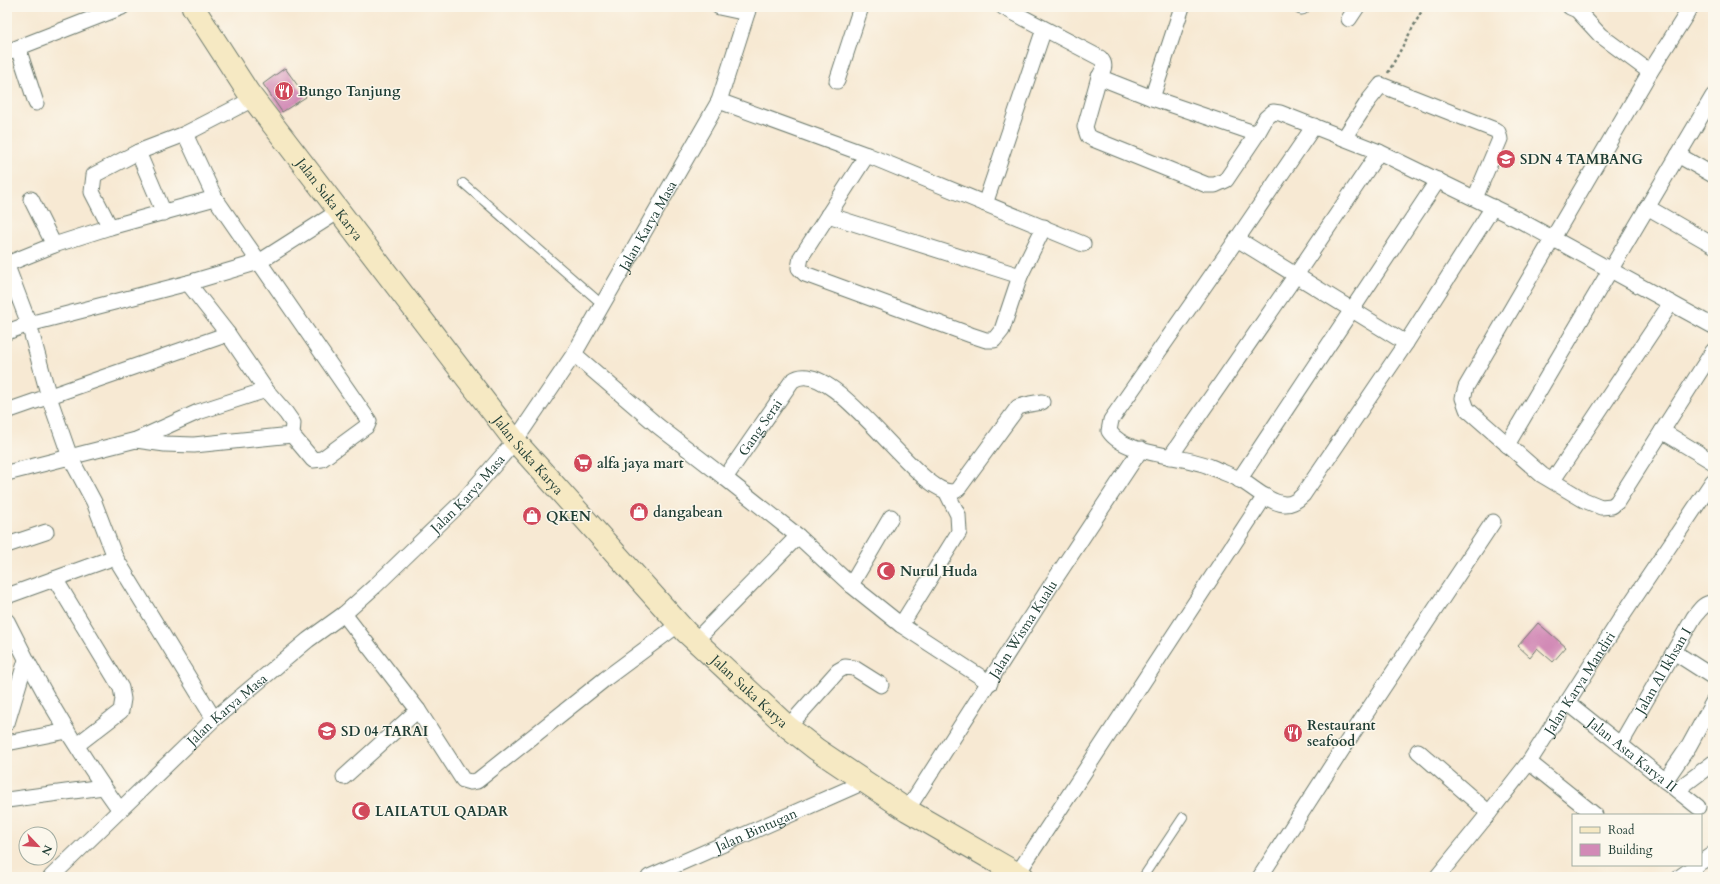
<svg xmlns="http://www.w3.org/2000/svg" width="1720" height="884" font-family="Cardo,serif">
	<rect width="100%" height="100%" fill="#fbf7ec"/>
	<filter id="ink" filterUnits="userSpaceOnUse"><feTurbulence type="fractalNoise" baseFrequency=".025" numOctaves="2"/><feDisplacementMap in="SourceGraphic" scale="8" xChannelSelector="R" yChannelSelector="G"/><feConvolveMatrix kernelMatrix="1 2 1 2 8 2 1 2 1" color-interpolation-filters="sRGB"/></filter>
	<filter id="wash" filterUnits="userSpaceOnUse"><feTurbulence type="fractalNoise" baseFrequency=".012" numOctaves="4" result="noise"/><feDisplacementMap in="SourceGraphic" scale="16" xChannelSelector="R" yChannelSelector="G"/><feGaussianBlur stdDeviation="0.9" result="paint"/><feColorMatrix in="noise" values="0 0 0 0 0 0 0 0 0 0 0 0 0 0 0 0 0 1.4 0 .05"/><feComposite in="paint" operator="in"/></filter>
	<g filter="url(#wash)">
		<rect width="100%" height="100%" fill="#f7e9d3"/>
		<g id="blocks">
			<g fill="#d28ab6">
				<polygon points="285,68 306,97 282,112 263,84"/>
				<polygon points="1538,623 1566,647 1553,662 1537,648 1530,657 1518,646"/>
			</g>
		</g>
	</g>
	<g filter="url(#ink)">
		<use href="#blocks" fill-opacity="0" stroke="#6b796c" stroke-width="1"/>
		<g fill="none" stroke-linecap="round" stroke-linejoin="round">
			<g stroke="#6b796c" stroke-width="10">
				<g id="service">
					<polyline points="463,183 603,305"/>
					<polyline points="1143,877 1183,817"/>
				</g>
			</g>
			<g stroke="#6b796c" stroke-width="17">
				<g id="minor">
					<polyline points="719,7 747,13"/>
					<path d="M1003,7L1100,58C1107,65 1103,70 1099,77L1152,98L1257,134"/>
					<polyline points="1301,7 1302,7"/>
					<polyline points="1570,7 1577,10 1600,35 1650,72"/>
					<polyline points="1349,19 1357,7"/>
					<polyline points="18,48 36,103"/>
					<polyline points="7,52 122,7"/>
					<polyline points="1099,77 1085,127 1088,136 1093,139 1207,185 1215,185 1226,180 1257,134 1266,118 1273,112 1280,113 1379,152 1521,221 1713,326"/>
					<polyline points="837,81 861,7"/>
					<polyline points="1152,98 1182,7"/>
					<polyline points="719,101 867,155 1083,244"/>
					<path d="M1314,126L1237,239L1111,420L1109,431C1125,456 1185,455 1211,467C1220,471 1230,475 1239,479C1253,487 1268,502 1284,504C1292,505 1298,500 1303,495L1406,343L1493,207"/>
					<polyline points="185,134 215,198 369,421 367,426 322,459 313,460 292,435"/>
					<polyline points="1344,138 1369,100 1381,85 1495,130 1498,132 1500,139 1475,198"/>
					<polyline points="138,152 164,213"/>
					<polyline points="867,155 801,257 799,268 805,274 971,335 986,340 994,340 1002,330 1020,276 1044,227"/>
					<polyline points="1678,155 1713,175"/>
					<polyline points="31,199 54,245"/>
					<polyline points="985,204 1044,29"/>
					<polyline points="1647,207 1713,245"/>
					<polyline points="828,215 1020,276"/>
					<polyline points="110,227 92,192 94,175 138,152 185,134 253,99"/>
					<polyline points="1237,239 1406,343"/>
					<polyline points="7,264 54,245 110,227 215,198"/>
					<polyline points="7,266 29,324 49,397 70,457 94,502 115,557 214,719"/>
					<polyline points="7,332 29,324 188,283 259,262 339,211"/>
					<polyline points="1713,351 1662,431 1713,462"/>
					<path id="s1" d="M574,354L658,426L725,478L792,381C833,348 929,515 958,489L1018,407L1030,404L1042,402"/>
					<polyline points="7,411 228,334"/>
					<polyline points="1662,431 1617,502 1612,506 1601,507 1584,500 1542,475 1467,409 1463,398 1466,387 1650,72 1691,7"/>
					<polyline points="136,440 165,444 194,445 292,435 293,423 286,413 266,390 228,334 188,283"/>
					<polyline points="1507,445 1713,96"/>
					<polyline points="1170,457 1296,275 1379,152"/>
					<polyline points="7,473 136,440 198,412 266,390"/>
					<polyline points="725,478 798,536 851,585 901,625 990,683"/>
					<polyline points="1239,480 1438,180"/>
					<polyline points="1553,480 1671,303"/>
					<polyline points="7,545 46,532"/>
					<polyline points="55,579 121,688 123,699 121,711 77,745"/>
					<polyline points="851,585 891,517"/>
					<polyline points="7,596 115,557"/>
					<polyline points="344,614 418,710 463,780 470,782 477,781 605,679 679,624"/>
					<path d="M7,621C39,687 77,751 120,810"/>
					<polyline points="901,625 959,532 958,515 947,493"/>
					<polyline points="695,641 798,536"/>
					<polyline points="1674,652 1713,677"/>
					<path id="s2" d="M1567,702L1698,807"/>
					<polyline points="7,723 26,660"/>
					<polyline points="788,727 838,671 845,667 854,668 881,685"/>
					<polyline points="7,743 67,731"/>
					<path id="s3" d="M1620,745L1694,617C1699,611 1704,602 1713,603"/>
					<polyline points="1418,751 1489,813"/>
					<polyline points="1529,762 1595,815"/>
					<polyline points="344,777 418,710"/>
					<polyline points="1665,781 1689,746 1713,702"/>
					<polyline points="1677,790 1713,763"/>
					<polyline points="7,800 103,787"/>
					<path id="s4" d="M907,810L1055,579L1141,449"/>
					<polyline points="1701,862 1713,854"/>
					<polyline points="1018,873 1265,496"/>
					<path id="s5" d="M51,877L214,719L308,640L344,614L374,587L464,500L515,441L574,354L719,101L749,7"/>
					<path id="s6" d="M649,877L864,782"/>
					<polyline points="1260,877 1347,742 1493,522"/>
					<path id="s7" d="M1437,877L1489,813L1529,762L1623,615L1713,481"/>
					<polyline points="1680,877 1697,865"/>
				</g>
			</g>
			<g stroke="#6b796c" stroke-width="24">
				<g id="secondary">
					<path id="s8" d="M193,7L248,92L515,441L686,632L788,727L816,749L907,810L1023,877"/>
				</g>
			</g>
			<polyline stroke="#6b796c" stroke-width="2.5" stroke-dasharray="3 3" stroke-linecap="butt" points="1388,73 1424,7"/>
			<use href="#service" stroke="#fff" stroke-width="8"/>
			<use href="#minor" stroke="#fff" stroke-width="15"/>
			<use href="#secondary" stroke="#f6e9c3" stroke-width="22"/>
		</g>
	</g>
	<defs>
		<g id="restaurant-disc" transform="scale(1)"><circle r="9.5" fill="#d1495b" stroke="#fbf7ec"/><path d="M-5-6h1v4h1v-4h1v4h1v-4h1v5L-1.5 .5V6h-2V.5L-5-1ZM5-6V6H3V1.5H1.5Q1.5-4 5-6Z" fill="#fff"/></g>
		<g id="school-disc" transform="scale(1)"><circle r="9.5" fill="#d1495b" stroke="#fbf7ec"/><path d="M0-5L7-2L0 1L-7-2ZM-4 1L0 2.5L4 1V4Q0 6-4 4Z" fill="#fff"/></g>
		<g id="supermarket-disc" transform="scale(1)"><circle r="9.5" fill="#d1495b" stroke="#fbf7ec"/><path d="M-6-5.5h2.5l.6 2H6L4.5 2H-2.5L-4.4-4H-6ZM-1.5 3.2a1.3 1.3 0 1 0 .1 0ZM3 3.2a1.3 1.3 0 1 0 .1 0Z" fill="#fff"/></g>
		<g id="shop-disc" transform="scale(1)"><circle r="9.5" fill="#d1495b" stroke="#fbf7ec"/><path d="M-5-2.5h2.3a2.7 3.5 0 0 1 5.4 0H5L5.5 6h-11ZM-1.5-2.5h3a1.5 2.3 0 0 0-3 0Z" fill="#fff"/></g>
		<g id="mosque-disc" transform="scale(1)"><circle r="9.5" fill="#d1495b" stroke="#fbf7ec"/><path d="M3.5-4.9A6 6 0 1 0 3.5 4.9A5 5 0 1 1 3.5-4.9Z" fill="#fff"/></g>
	</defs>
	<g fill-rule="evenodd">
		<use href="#restaurant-disc" x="284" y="91"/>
		<use href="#school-disc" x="1506" y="159"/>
		<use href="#supermarket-disc" x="583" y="463"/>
		<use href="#shop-disc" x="639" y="512"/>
		<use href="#shop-disc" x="532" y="516"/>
		<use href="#mosque-disc" x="886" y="571"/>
		<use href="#school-disc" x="327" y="731"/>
		<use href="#restaurant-disc" x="1293" y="733"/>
		<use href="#mosque-disc" x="361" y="811"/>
	</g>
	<g text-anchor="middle" stroke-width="3" stroke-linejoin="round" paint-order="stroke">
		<g font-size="14" font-weight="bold" fill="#1f3d34" stroke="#fbf7ec" text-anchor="start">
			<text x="298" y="96">Bungo Tanjung</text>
			<text x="1520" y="164">SDN 4 TAMBANG</text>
			<text x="597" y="468">alfa jaya mart</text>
			<text x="653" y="517">dangabean</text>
			<text x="546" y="521">QKEN</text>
			<text x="900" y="576">Nurul Huda</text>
			<text x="1307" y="730">Restaurant<tspan x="1307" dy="16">seafood</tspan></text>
			<text x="341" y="736">SD 04 TARAI</text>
			<text x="375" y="816">LAILATUL QADAR</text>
		</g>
		<g font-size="14" fill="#1f3d34" stroke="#fbf7ec">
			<text dy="5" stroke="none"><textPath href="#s8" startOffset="236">Jalan Suka Karya</textPath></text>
			<text dy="5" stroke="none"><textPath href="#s5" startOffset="891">Jalan Karya Masa</textPath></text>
			<text dy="5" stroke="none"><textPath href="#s1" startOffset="257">Gang Serai</textPath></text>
			<text dy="5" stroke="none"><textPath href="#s8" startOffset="560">Jalan Suka Karya</textPath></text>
			<text dy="5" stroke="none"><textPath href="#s5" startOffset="567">Jalan Karya Masa</textPath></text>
			<text dy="5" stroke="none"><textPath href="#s4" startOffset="215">Jalan Wisma Kualu</textPath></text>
			<text dy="5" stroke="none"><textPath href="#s3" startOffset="86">Jalan Al Ikhsan I</textPath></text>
			<text dy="5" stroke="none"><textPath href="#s7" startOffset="241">Jalan Karya Mandiri</textPath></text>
			<text dy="5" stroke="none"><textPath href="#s8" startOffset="884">Jalan Suka Karya</textPath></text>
			<text dy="5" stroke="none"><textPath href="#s5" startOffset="243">Jalan Karya Masa</textPath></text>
			<text dy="5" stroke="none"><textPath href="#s2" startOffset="84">Jalan Asta Karya II</textPath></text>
			<text dy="5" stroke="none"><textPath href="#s6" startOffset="117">Jalan Bintugan</textPath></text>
		</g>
	</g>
	<rect width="1720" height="884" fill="none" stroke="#fbf7ec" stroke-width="24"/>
	<rect x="1572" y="814" width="130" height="52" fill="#fbf7ec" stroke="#a3ada2"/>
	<rect x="1580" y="827" width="20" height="6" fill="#f6e9c3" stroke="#a3ada2"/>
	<text x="1608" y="834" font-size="12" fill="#1f3d34">Road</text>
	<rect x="1580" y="844" width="20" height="12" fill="#d28ab6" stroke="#a3ada2"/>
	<text x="1608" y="854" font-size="12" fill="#1f3d34">Building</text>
	<g transform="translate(38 846) rotate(115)"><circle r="19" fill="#fbf7ec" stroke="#a3ada2"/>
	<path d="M0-3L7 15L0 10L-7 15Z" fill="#d1495b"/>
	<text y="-6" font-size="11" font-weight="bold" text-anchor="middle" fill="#1f3d34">N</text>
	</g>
</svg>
